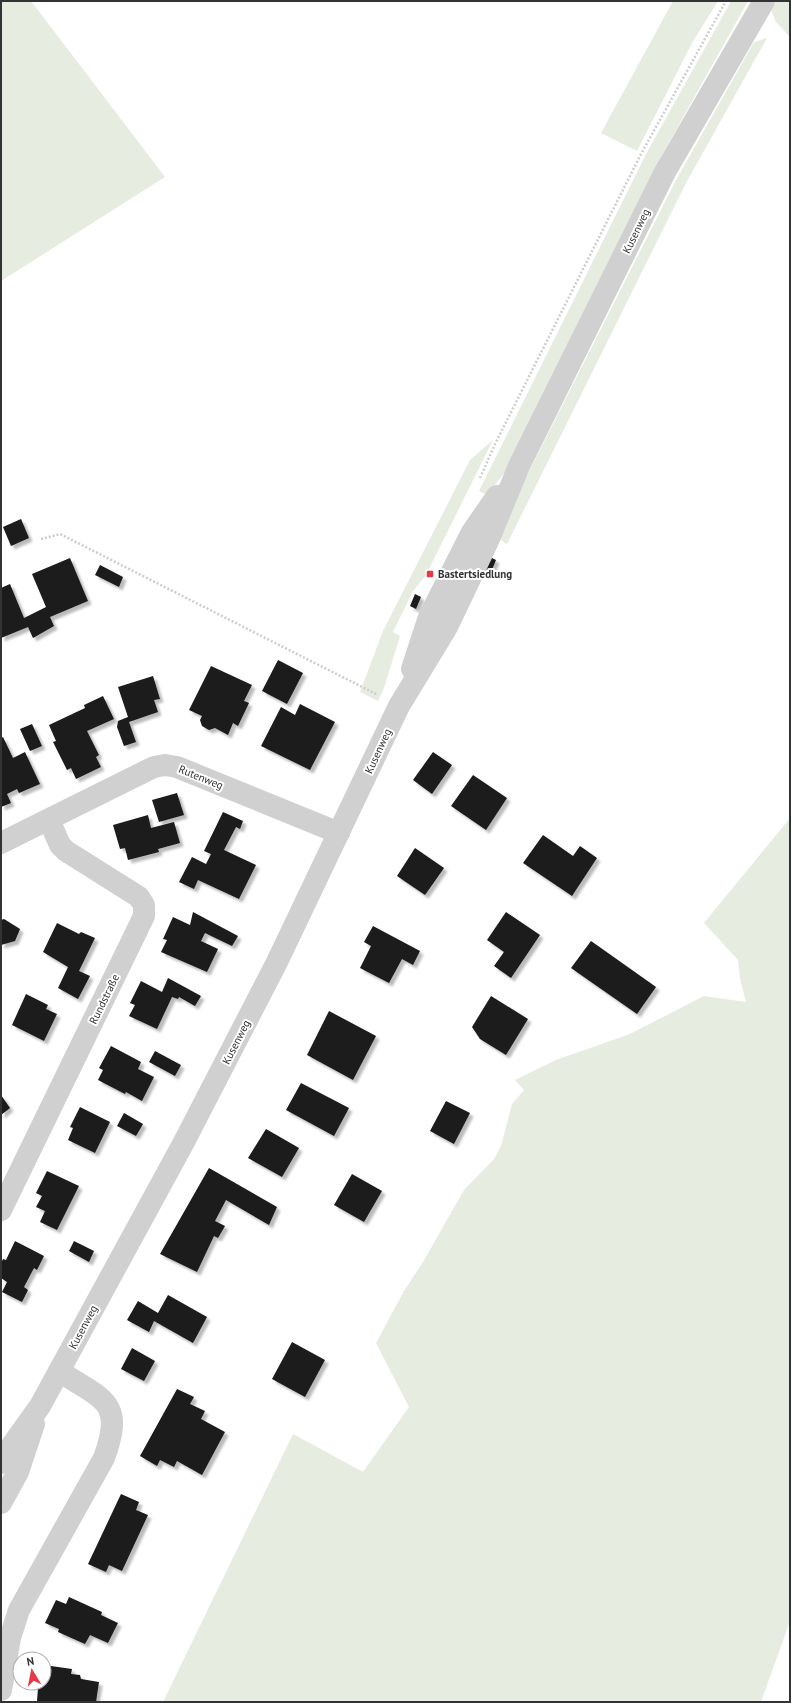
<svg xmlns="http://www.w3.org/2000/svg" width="791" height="1703" font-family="'PT Sans',sans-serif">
	<defs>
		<filter id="shadow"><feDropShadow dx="3.5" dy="3.5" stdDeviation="1" flood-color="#0004"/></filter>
	</defs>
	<rect width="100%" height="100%" fill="#fff"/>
	<g fill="#e6ecdf">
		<polygon points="1,1 31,1 165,177 1,281"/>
		<polygon points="673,1 718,1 692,43 637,151 601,133"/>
		<polygon points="731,1 748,1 662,155 505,472 487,495 479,491 646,154"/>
		<polygon points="776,1 790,1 790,37 776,22 771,10"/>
		<polygon points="767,38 686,183 507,544 496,537 675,182 754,42"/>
		<polygon points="493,440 426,575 413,591 393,632 400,636 384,688 378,701 360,692 383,631 470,460"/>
		<polygon points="790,818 790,1621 761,1702 163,1702 293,1434 363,1472 409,1407 376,1343 404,1291 423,1262 464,1190 494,1159 501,1146 512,1104 524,1090 515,1080 556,1060 630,1034 704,996 746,1002 740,979 738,960 704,923"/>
	</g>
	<g fill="#1a1a1a" filter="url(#shadow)">
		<polygon points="21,519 29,538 11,546 3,527"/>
		<polygon points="490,557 496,560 491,572 485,569"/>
		<polygon points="70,558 88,601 50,617 54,626 33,638 28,627 1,638 1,588 10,584 24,618 46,607 32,574"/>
		<polygon points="100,565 123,577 119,587 95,575"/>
		<polygon points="415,594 421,597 416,609 410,606"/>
		<polygon points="278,660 303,673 287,704 262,691"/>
		<polygon points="211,666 252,685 244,701 249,703 238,726 233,723 228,735 215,728 209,730 202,726 200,720 202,716 189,710"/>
		<polygon points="153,676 160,699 154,700 158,712 129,722 136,742 124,746 117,727 118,721 128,717 118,687"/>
		<polygon points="103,696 114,719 87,731 99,755 96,757 101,767 76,779 71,768 67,770 53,742 56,741 49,725 85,708 84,705"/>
		<polygon points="300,704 335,722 310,770 261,746 281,707 295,715"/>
		<polygon points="32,724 42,746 30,751 20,729"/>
		<polygon points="3,737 13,758 25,752 40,784 19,793 17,789 7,794 11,803 1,807 1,738"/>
		<polygon points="433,752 452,765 432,794 413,780"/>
		<polygon points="473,775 507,798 486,830 451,806"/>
		<polygon points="177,793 184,815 159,822 152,800"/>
		<polygon points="223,812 243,821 240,829 236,827 224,850 256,865 239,899 198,880 194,889 179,882 192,857 206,864 211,854 204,851"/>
		<polygon points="148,815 151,828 174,822 180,843 158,849 159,852 128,860 125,848 120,849 113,825"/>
		<polygon points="543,835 573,856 580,846 597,858 572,896 523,863"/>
		<polygon points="415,848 444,868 425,895 397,876"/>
		<polygon points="193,912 238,936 232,946 205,933 201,941 218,949 207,972 161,952 167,940 163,939 173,917 190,925"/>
		<polygon points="506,912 540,935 511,978 494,966 504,952 487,940"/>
		<polygon points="4,919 20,929 15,941 1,945 1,920"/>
		<polygon points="57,923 79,934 81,932 95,938 79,971 90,976 78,999 58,988 68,967 43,952"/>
		<polygon points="373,926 420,951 413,965 402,959 389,983 360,968 371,946 364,942"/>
		<polygon points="591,941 656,987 637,1014 571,968"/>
		<polygon points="168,978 201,996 195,1006 179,997 178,999 172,997 157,1029 129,1016 135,1005 130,1003 141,981 162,992"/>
		<polygon points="26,994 48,1005 46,1009 57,1014 44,1041 12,1025"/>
		<polygon points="491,996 528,1019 506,1055 480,1039 472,1027"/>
		<polygon points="329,1011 376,1036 353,1080 307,1055"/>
		<polygon points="111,1046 141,1062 138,1069 154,1077 142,1101 126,1092 125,1094 98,1080 103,1070 99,1068"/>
		<polygon points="155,1051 181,1065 175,1076 149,1062"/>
		<polygon points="301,1083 349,1108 334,1136 286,1110"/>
		<polygon points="1,1095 10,1108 1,1115"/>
		<polygon points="446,1101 470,1113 454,1144 430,1131"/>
		<polygon points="80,1107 110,1122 95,1153 68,1140 73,1128 70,1127"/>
		<polygon points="124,1113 143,1124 136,1136 117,1126"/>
		<polygon points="266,1129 299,1148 282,1177 248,1158"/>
		<polygon points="209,1168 277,1207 269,1225 226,1200 215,1221 225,1226 218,1238 214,1236 197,1272 160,1254"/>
		<polygon points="47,1171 79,1186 57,1230 40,1222 45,1211 36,1207 42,1196 36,1193"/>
		<polygon points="352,1174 382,1191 364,1222 334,1205"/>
		<polygon points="15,1241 44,1256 37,1270 34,1268 24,1287 28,1290 22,1302 2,1292 7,1282 1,1278 1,1263 3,1259 6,1260"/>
		<polygon points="74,1241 94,1251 89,1262 69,1251"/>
		<polygon points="168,1295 207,1317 193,1343 154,1321 149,1332 127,1320 138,1301 158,1313"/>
		<polygon points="292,1342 325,1360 305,1397 272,1379"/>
		<polygon points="132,1348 155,1361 144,1381 121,1369"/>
		<polygon points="177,1389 194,1397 190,1404 205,1411 201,1419 225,1432 202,1475 177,1461 174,1467 160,1460 157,1466 140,1456"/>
		<polygon points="121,1494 139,1502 136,1510 148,1515 122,1571 109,1565 106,1572 88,1564"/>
		<polygon points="69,1597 102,1612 101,1615 118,1623 108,1643 90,1635 85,1644 58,1632 59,1629 45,1623 56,1600 66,1604"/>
		<polygon points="44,1665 72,1669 71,1674 80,1675 81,1679 99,1682 96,1702 37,1701 38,1688 34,1687 35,1683 44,1683"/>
	</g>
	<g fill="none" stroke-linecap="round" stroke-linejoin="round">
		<g stroke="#cdcdcd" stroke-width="2.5" stroke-dasharray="2 2" stroke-linecap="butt">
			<polyline points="480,478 495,444 641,154 726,1"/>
			<polyline points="41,539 60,534 378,695"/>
		</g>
		<g stroke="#d0d0d0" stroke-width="22">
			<polyline points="412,669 429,617 472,532 497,496"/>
			<polyline points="1,843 154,767 165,765 177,767 339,833"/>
			<polyline points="1,1210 144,916 144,905 139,897 66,851 60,845 49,820"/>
			<polyline points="1,1463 10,1448 40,1406 184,1142 277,962 399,706 447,627 488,541 519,466 665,172 764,1"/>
			<polyline points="1,1503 18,1472 34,1424"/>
			<path d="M1,1690L10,1638L19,1610L104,1458C125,1401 103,1400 59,1371"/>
		</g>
	</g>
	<rect fill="#e63946" stroke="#fff" stroke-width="1.5" x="426" y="570" width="8" height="8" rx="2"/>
	<g text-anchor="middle" stroke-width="4" stroke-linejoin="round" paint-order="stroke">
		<g font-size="11" fill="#333" stroke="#fff">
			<text transform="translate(636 231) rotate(-64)" y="4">Kusenweg</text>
			<text transform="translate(378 751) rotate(-65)" y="4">Kusenweg</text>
			<text transform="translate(201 777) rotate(22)" y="4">Rutenweg</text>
			<text transform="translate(104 999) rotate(-64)" y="4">Rundstraße</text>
			<text transform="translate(236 1042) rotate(-63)" y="4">Kusenweg</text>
			<text transform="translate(83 1327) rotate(-62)" y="4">Kusenweg</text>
		</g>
		<g font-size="11" font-weight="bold" fill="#333" stroke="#fff" text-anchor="start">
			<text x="438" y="578">Bastertsiedlung</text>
		</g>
	</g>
	<rect width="791" height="1703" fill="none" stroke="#333333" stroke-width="4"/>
	<g transform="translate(32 1671) rotate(350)"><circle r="19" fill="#ffffff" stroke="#adadad"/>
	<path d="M0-3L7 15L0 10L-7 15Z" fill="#e63946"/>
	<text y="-6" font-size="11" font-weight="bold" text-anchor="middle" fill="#333333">N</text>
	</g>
</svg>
